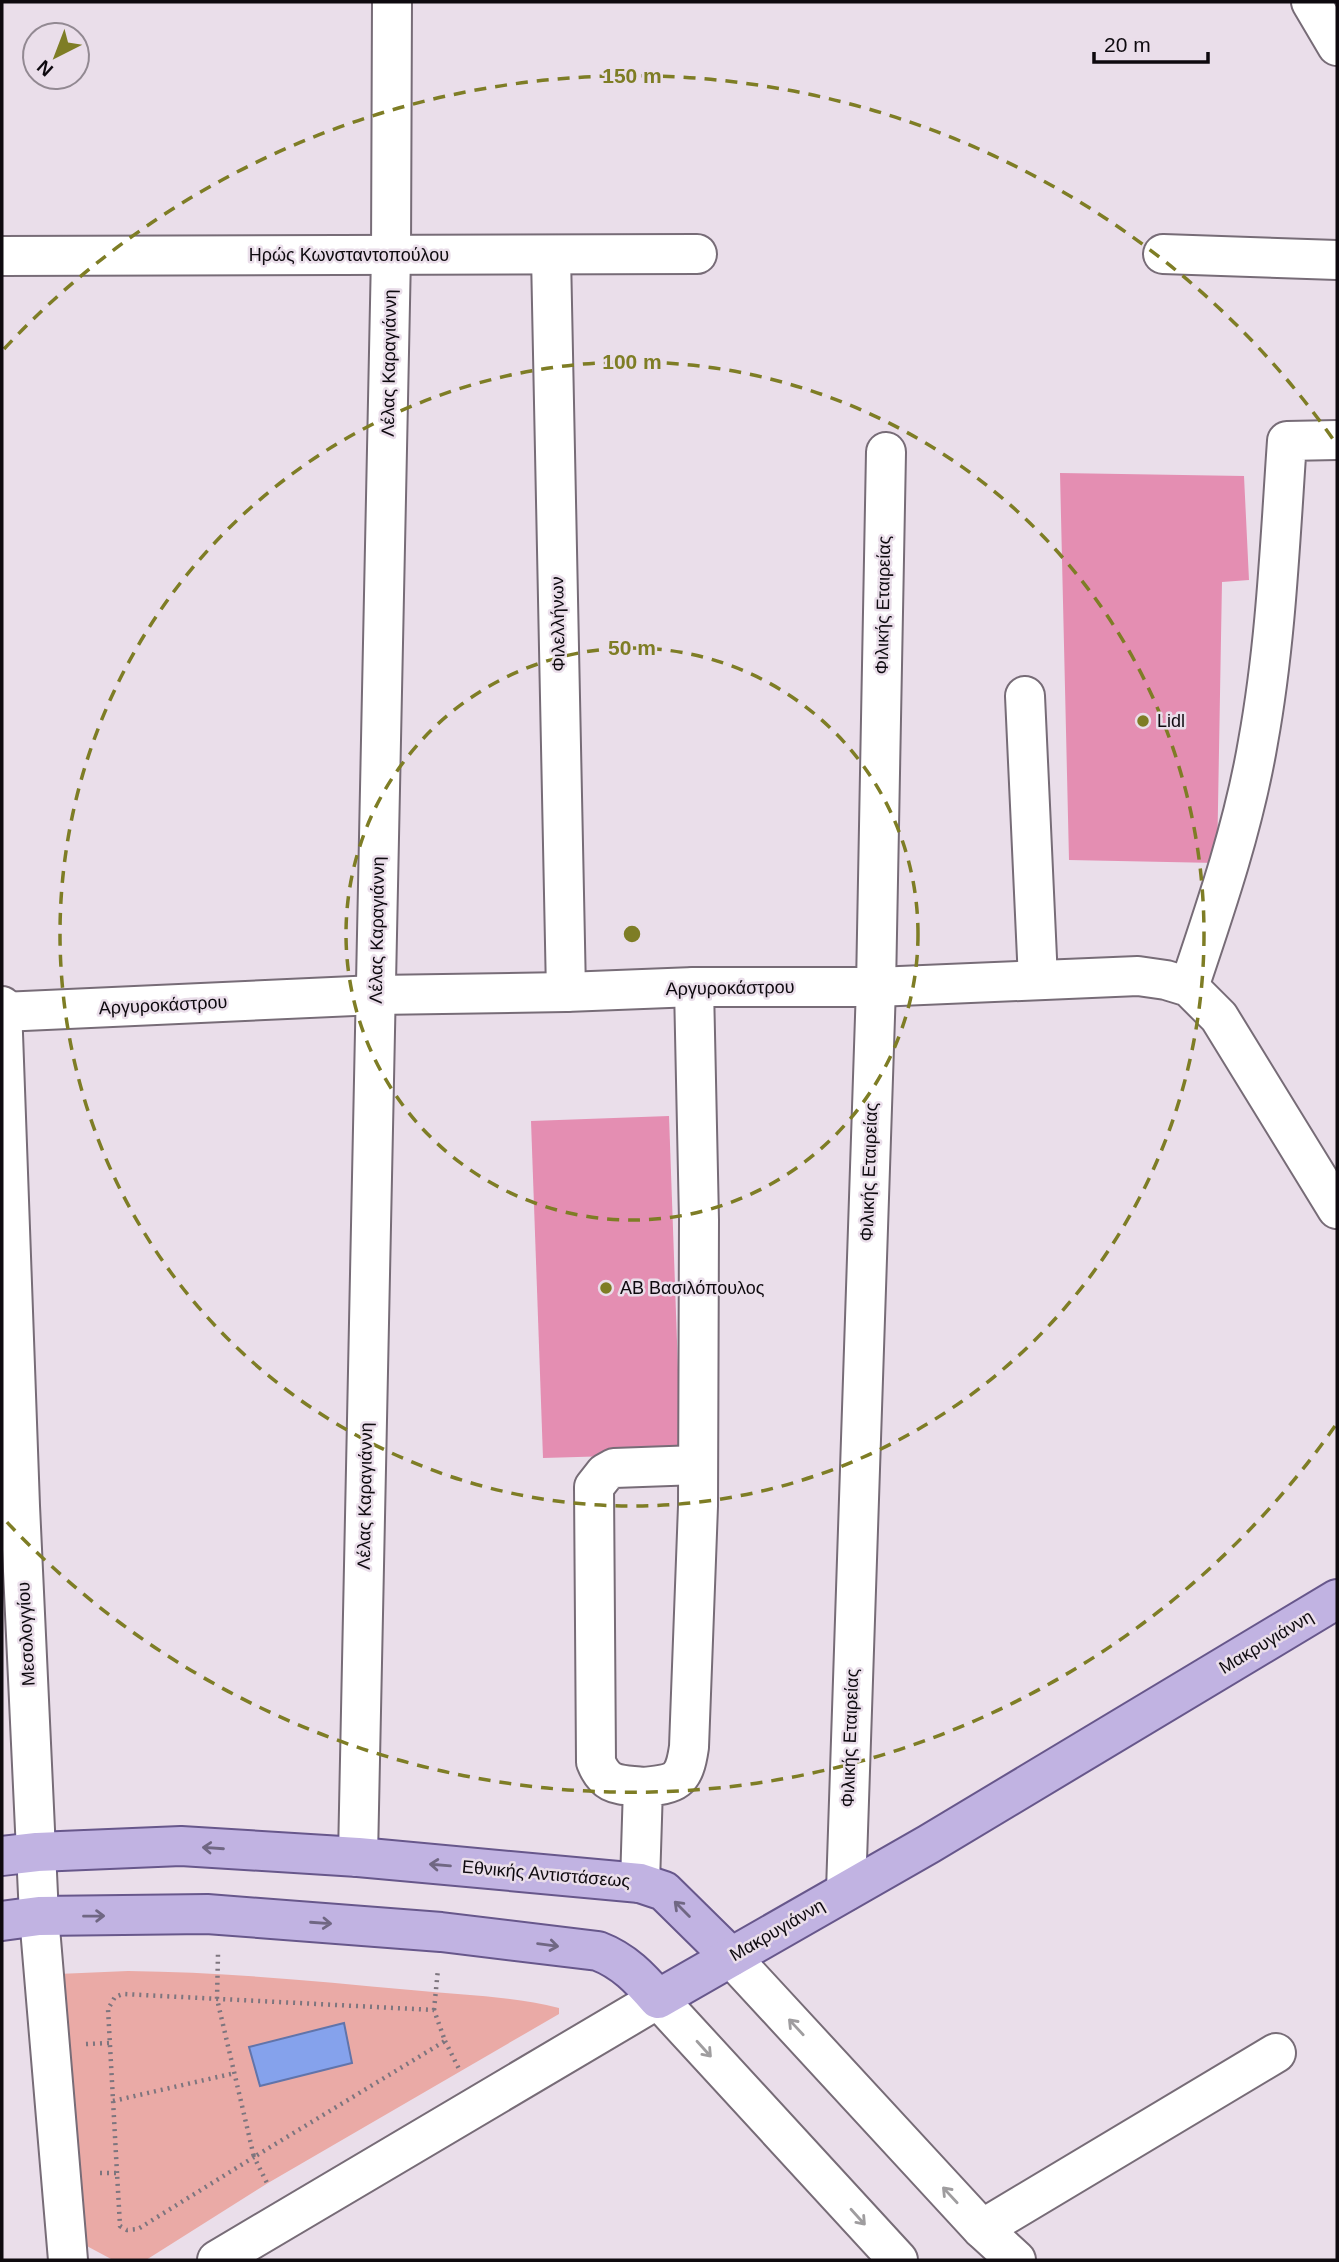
<svg xmlns="http://www.w3.org/2000/svg" width="1339" height="2262" font-family="Helvetica,sans-serif">
	<rect width="100%" height="100%" fill="#eadeea"/>
	<path fill="#eaaaa6" d="M128,1971C223,1972 316,1981 411,1990C461,1995 511,1996 559,2008V2014L268,2183L146,2260H113L83,2244L58,1974Z"/>
	<polygon fill="#85a2ec" stroke="#6174aa" stroke-width="2" points="344,2023 352,2063 260,2086 249,2047"/>
	<g fill="#e48eb2">
		<polygon points="1060,473 1244,476 1249,580 1222,582 1217,863 1069,860"/>
		<polygon points="669,1116 681,1454 543,1458 531,1121"/>
	</g>
	<g fill="none" stroke-linecap="round" stroke-linejoin="round">
		<g stroke="#776c77" stroke-width="42">
			<g id="minor">
				<polyline points="1311,2 1337,46"/>
				<polyline points="1163,254 1337,260"/>
				<polyline points="551,255 566,992"/>
				<polyline points="2,256 697,254"/>
				<polyline points="1025,696 1038,980"/>
				<path d="M1189,987C1216,907 1244,825 1258,742C1276,643 1280,542 1287,441L1337,440"/>
				<polyline points="2,1006 20,1506 39,1916 68,2260"/>
				<polyline points="2,1012 376,995 566,992 694,987 876,987 1138,976 1166,980 1189,987 1219,1017 1337,1209"/>
				<path d="M643,1787C619,1784 606,1787 596,1762L594,1487L605,1473L614,1468L698,1465"/>
				<polyline points="358,1857 391,255 392,2"/>
				<path d="M640,1883L643,1787C676,1784 684,1782 689,1747L698,1506L699,1220L694,987"/>
				<polyline points="846,1891 876,987 886,452"/>
				<polyline points="731,1957 982,2229 1016,2260"/>
				<polyline points="982,2229 1276,2053"/>
				<polyline points="217,2260 658,1999 898,2260"/>
			</g>
		</g>
		<g stroke="#67578b" stroke-width="42">
			<g id="major">
				<polyline points="2,1856 37,1852 181,1846 358,1857 640,1883 664,1891 731,1957"/>
				<path d="M2,1921L39,1916L207,1914L441,1932L598,1951C624,1961 640,1978 658,1999L929,1844L1337,1599"/>
			</g>
		</g>
		<g stroke="#7d757e" stroke-width="4.5" stroke-dasharray="2 5" stroke-linecap="butt">
			<polyline points="434,2010 438,1969"/>
			<polyline points="445,2041 460,2071"/>
			<polyline points="86,2044 110,2043"/>
			<polyline points="113,2101 235,2073"/>
			<polyline points="100,2173 117,2173 120,2226 127,2230 138,2229 254,2157 268,2185"/>
			<polyline points="117,2173 108,2009 115,1997 123,1994 434,2010 445,2041 254,2157 217,1999 218,1954"/>
		</g>
		<use href="#minor" stroke="#fff" stroke-width="38"/>
		<use href="#major" stroke="#c1b3e2" stroke-width="38"/>
	</g>
	<defs><path id="oneway-shaft" d="M-6 0H5M1.5-3L5.5 0L1.5 3" fill="none" stroke-width="1.6" stroke-linecap="round" stroke-linejoin="round" transform="scale(1.75)"/></defs>
	<g stroke="#706783">
		<use href="#oneway-shaft" transform="translate(213 1848) rotate(-176)"/>
		<use href="#oneway-shaft" transform="translate(440 1865) rotate(-175)"/>
		<use href="#oneway-shaft" transform="translate(682 1909) rotate(-135)"/>
		<use href="#oneway-shaft" transform="translate(94 1916) rotate(-1)"/>
		<use href="#oneway-shaft" transform="translate(321 1923) rotate(4)"/>
		<use href="#oneway-shaft" transform="translate(548 1945) rotate(7)"/>
	</g>
	<g stroke="#9f9d9f">
		<use href="#oneway-shaft" transform="translate(796 2027) rotate(-133)"/>
		<use href="#oneway-shaft" transform="translate(704 2049) rotate(48)"/>
		<use href="#oneway-shaft" transform="translate(950 2195) rotate(-133)"/>
		<use href="#oneway-shaft" transform="translate(858 2217) rotate(48)"/>
	</g>
	<g fill="none" stroke="#7e7d25" stroke-width="3.5" stroke-dasharray="12 9">
		<circle cx="632" cy="934" r="286"/>
		<circle cx="632" cy="934" r="572"/>
		<path d="M1335 1426A858 858 0 0 1 4 1519M4 349A858 858 0 0 1 1335 442"/>
	</g>
	<g fill="#7e7d25" stroke="#eadeea" stroke-width="2.5">
		<circle cx="1143" cy="721" r="7"/>
		<circle cx="606" cy="1288" r="7"/>
	</g>
	<g text-anchor="middle" stroke-width="5" stroke-linejoin="round" paint-order="stroke">
		<g font-size="18" fill="#0e0a0f" stroke="#eadeea">
			<text x="349" y="261">Ηρώς Κωνσταντοπούλου</text>
			<text transform="translate(389 363) rotate(-89)" y="6">Λέλας Καραγιάννη</text>
			<text transform="translate(883 605) rotate(-89)" y="6">Φιλικής Εταιρείας</text>
			<text transform="translate(558 624) rotate(-91)" y="6">Φιλελλήνων</text>
			<text transform="translate(377 930) rotate(-89)" y="6">Λέλας Καραγιάννη</text>
			<text transform="translate(730 988) rotate(-1)" y="6">Αργυροκάστρου</text>
			<text transform="translate(163 1005) rotate(-3)" y="6">Αργυροκάστρου</text>
			<text transform="translate(869 1172) rotate(-88)" y="6">Φιλικής Εταιρείας</text>
			<text transform="translate(365 1496) rotate(-89)" y="6">Λέλας Καραγιάννη</text>
			<text transform="translate(26 1634) rotate(-93)" y="6">Μεσολογγίου</text>
			<text transform="translate(1266 1642) rotate(-31)" y="6">Μακρυγιάννη</text>
			<text transform="translate(850 1738) rotate(-88)" y="6">Φιλικής Εταιρείας</text>
			<text transform="translate(546 1874) rotate(5)" y="6">Εθνικής Αντιστάσεως</text>
			<text transform="translate(777 1930) rotate(-30)" y="6">Μακρυγιάννη</text>
		</g>
		<g font-size="18" fill="#0e0a0f" stroke="#eadeea" text-anchor="start">
			<text x="1157" y="727">Lidl</text>
			<text x="620" y="1294">ΑΒ Βασιλόπουλος</text>
		</g>
	</g>
	<circle cx="632" cy="934" r="10" fill="#7e7d25" stroke="#eadeea" stroke-width="3.5"/>
	<g font-size="21" text-anchor="middle" font-weight="bold" fill="#7e7d25" stroke="#eadeea" stroke-width="5" stroke-linejoin="round" paint-order="stroke">
		<text x="632" y="83">150 m</text>
		<text x="632" y="369">100 m</text>
		<text x="632" y="655">50 m</text>
	</g>
	<rect width="1339" height="2262" fill="none" stroke="#0e0a0f" stroke-width="7"/>
	<g transform="translate(56 56) rotate(222)"><circle r="33" fill="#eadeea" stroke="#928992" stroke-width="2"/>
	<path d="M0-5L12 26L0 18L-12 26Z" fill="#7e7d25"/>
	<text y="-10" font-size="19" font-weight="bold" text-anchor="middle" fill="#0e0a0f">N</text>
	</g>
	<path d="M1094 52v10h114v-10" fill="none" stroke="#0e0a0f" stroke-width="3.5"/>
	<text x="1104" y="52" font-size="21" fill="#0e0a0f" stroke="#eadeea" stroke-width="5" paint-order="stroke">20 m</text>
</svg>
